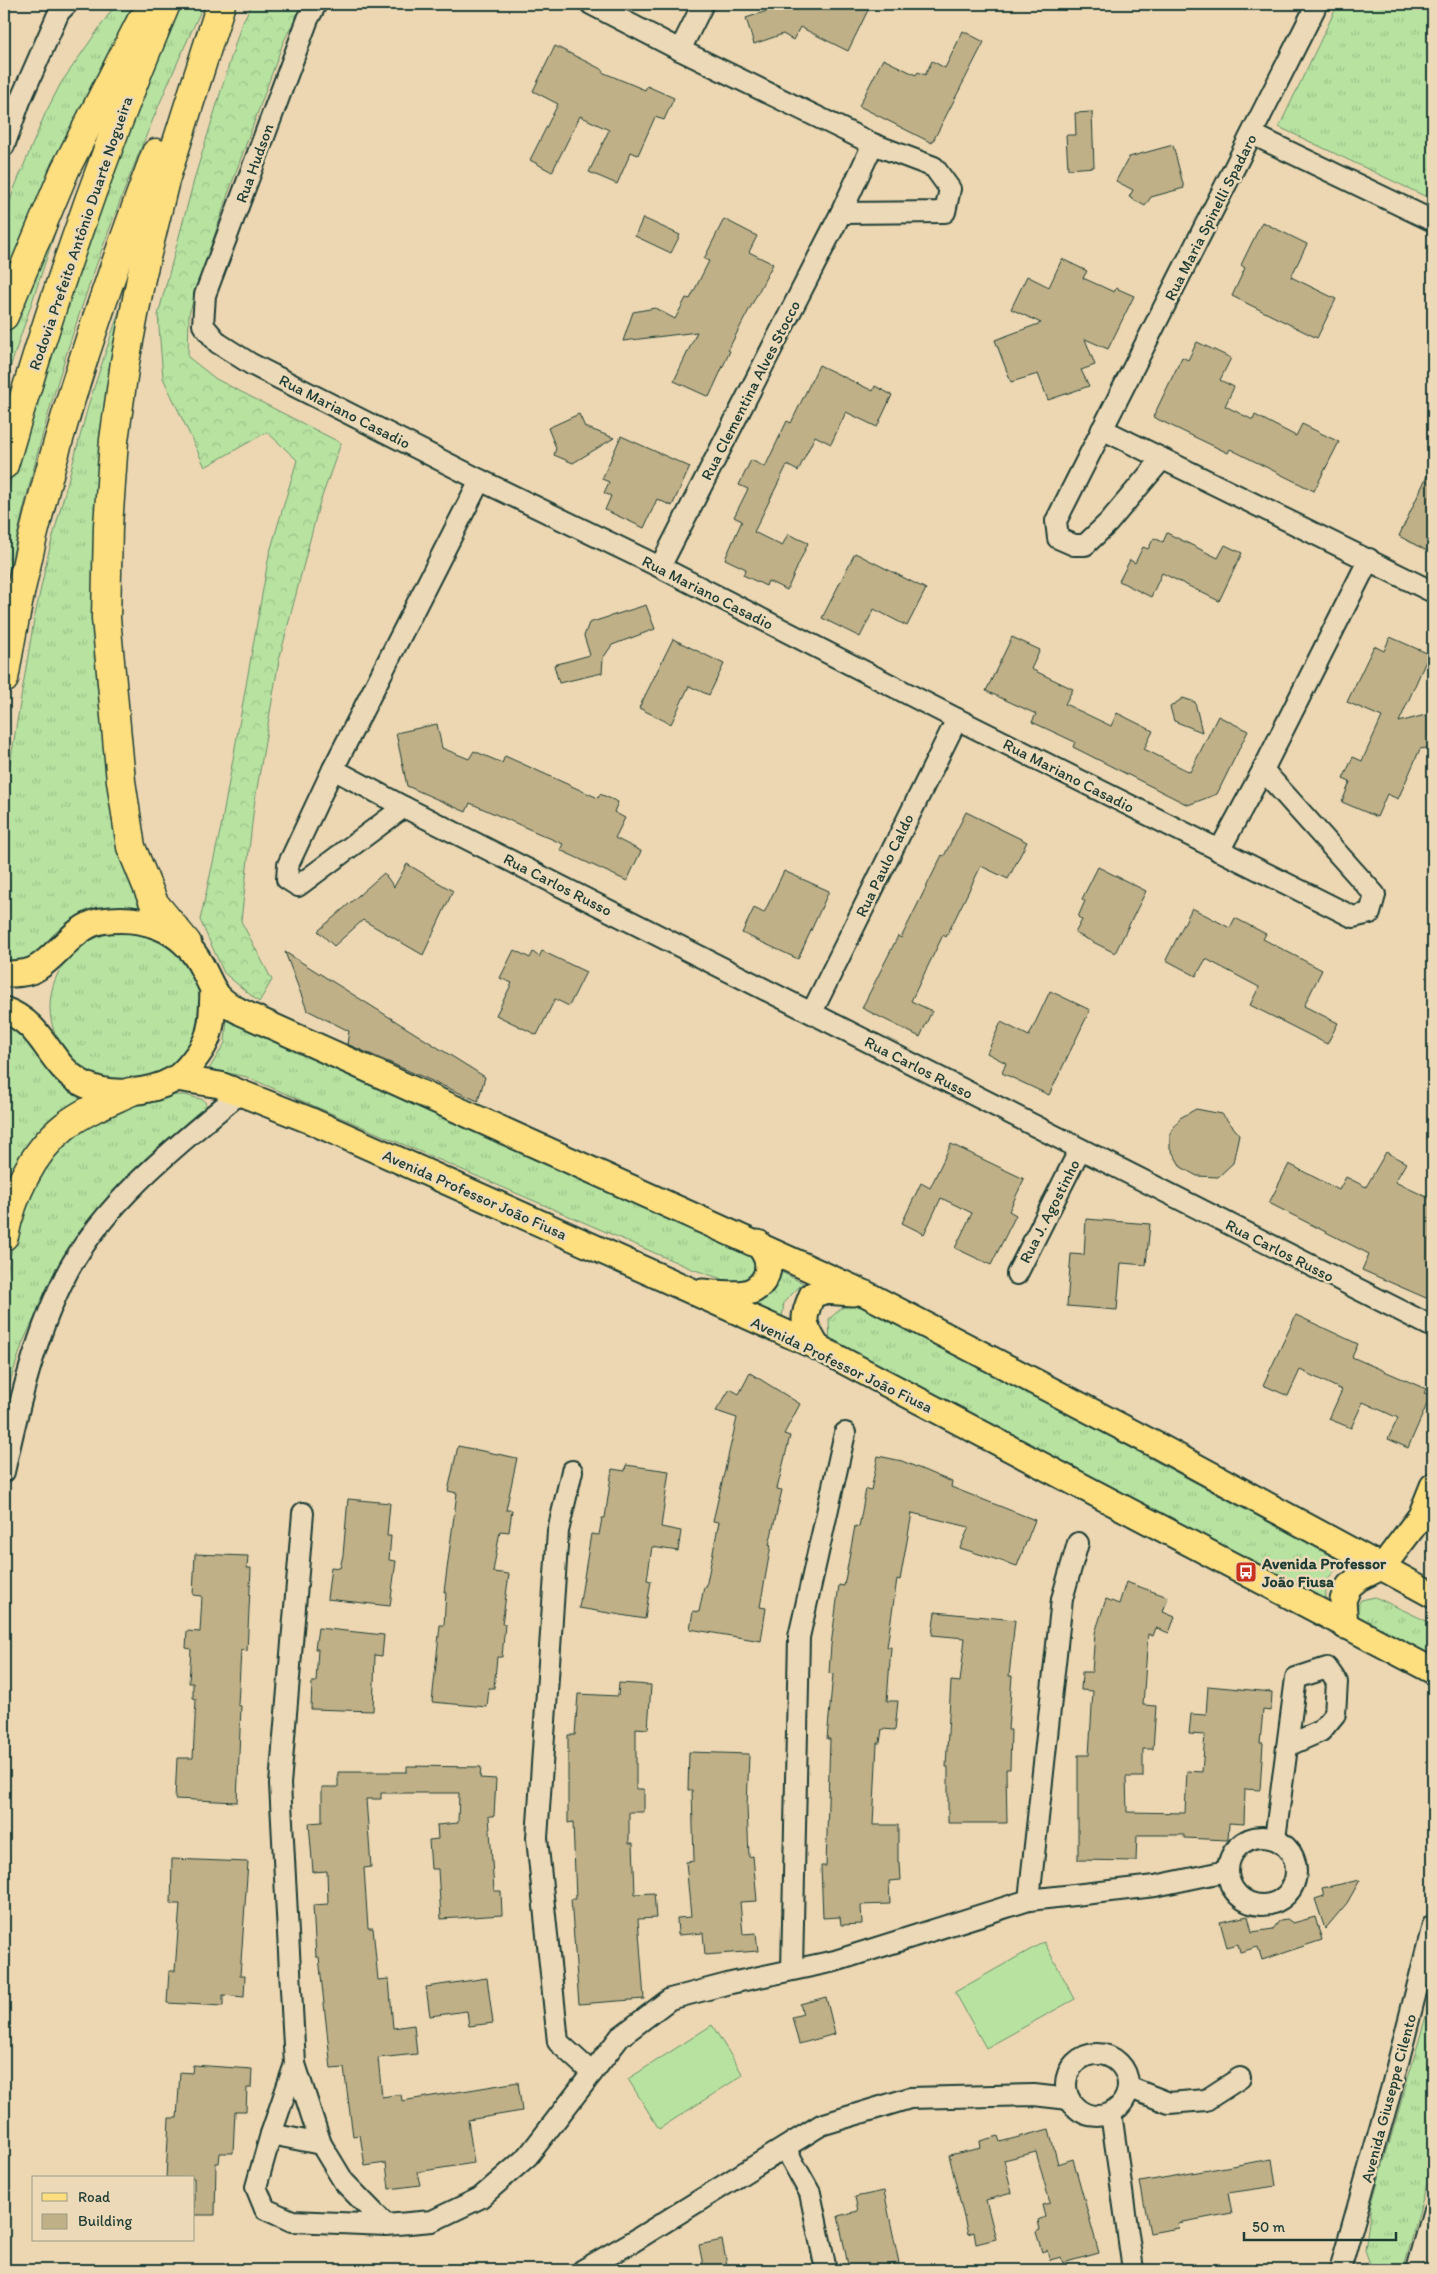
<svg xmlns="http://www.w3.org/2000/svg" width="1437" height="2274" font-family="Itim,sans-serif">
	<defs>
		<pattern id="grass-tufts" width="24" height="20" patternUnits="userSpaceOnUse" patternTransform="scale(1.25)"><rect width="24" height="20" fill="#b7e2a0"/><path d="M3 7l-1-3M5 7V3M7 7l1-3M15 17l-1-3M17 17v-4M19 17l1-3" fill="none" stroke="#9dc38a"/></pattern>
		<pattern id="forest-crowns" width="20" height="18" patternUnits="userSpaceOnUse" patternTransform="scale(1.25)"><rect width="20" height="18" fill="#b7e2a0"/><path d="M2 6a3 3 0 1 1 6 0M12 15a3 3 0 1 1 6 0" fill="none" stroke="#9dc38a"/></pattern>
	</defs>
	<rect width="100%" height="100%" fill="#ecd7b2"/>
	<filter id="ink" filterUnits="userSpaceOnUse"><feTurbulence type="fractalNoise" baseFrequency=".02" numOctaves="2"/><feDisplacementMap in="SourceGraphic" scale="10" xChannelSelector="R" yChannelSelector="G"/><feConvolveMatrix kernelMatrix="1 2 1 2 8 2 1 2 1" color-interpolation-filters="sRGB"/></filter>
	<g filter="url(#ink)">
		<g fill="url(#grass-tufts)" stroke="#6b906a">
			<polygon points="116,4 143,4 97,88 4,291 4,221 14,189 45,114 61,83"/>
			<path d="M179,4H204C151,118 104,235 66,355C41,433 22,513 4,593V506L21,441L78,259Z"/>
			<polygon points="1338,4 1433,4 1433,200 1279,127"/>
			<polygon points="64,196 67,197 4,386 4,344"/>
			<polygon points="124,296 101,481 143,909 46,946 27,958 4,961 4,800 34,620 48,555 89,403"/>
			<circle cx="125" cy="1007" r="75"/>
			<polygon points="227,1017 752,1251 757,1272 737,1284 692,1269 247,1077 209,1069 225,1043"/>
			<polygon points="4,1021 19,1029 90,1098 4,1203"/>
			<polygon points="165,1095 185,1095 204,1100 208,1109 50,1285 23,1342 4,1400 4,1288 16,1227 28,1196 48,1161 71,1136 101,1115"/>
			<polygon points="779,1271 803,1283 784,1302 782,1318 753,1304 773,1292"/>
			<path d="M866,1305L1346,1564C1328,1573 1325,1581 1326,1601L830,1345L829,1319L843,1307Z"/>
			<polygon points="1375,1597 1433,1624 1433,1662 1355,1623 1354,1612 1361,1600"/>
			<polygon points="1431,1999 1433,1999 1433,2161 1404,2268 1401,2270 1372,2270 1365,2250 1371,2206"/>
		</g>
		<polygon fill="url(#forest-crowns)" stroke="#6b906a" points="252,4 302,4 283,43 229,191 189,314 188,357 216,379 341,443 319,505 279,660 254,806 241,921 272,980 259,1002 224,973 200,920 221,827 269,555 297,460 267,432 205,467 163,378 158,315 196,173 241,25"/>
		<g fill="#b7e2a0" stroke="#6b906a">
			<polygon points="1044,1942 1075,1999 986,2048 955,1992"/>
			<polygon points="712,2025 743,2075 659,2129 628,2079"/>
		</g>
		<g fill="#bfb088" stroke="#1f3d34">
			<polygon points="774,4 871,4 848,51 800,27 793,40 783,34 754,44 746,18 770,10"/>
			<polygon points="963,31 984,42 932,143 859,106 883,59 916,75 918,72 925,75 932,61 945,68"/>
			<polygon points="555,46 603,70 602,72 645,90 647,86 674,98 664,120 655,117 638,155 631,152 617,184 589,172 609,130 580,116 552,172 530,160 558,104 533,91"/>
			<polygon points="1092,112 1094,167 1068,169 1066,135 1076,135 1075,113"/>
			<polygon points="1173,145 1184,188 1151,197 1145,206 1129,197 1133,190 1116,181 1129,157"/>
			<polygon points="643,218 680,235 671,253 635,236"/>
			<polygon points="724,219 757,236 749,252 773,264 728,350 730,351 709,397 674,381 697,332 623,341 633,312 655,308 675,319 686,298 690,299 709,261 704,259"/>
			<polygon points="1262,222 1307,244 1291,277 1336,299 1317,338 1232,296 1245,268 1241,265"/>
			<polygon points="1062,259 1087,271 1083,278 1114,292 1116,288 1134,296 1108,349 1085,339 1095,365 1081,370 1089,386 1048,400 1038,374 1011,382 995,340 1041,323 1011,309 1027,276 1049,287"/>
			<polygon points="1197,342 1231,358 1220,380 1234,387 1225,406 1253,420 1255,415 1296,436 1302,424 1339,442 1314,491 1230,449 1228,453 1153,417 1182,357 1188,360"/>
			<polygon points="819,365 873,391 875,386 892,395 877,427 846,412 831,444 815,436 798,471 787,465 754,532 782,546 788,534 808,543 787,590 768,581 766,586 743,575 746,569 725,559 742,521 734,517 748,489 739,485 751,460 765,467 787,421 791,423"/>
			<polygon points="579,414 585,427 614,438 573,463 554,455 556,448 548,428"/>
			<polygon points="621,436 690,467 672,506 657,499 644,528 605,510 611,496 604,493 609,482 602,479"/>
			<polygon points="1433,463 1433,554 1399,536"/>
			<polygon points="1167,533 1218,558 1225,545 1242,553 1219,601 1162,573 1151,597 1119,581 1130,560 1135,563 1143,547 1148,549 1154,538 1163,542"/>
			<polygon points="855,553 926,589 907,626 874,609 860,637 822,618"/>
			<polygon points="646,605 655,629 612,645 603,658 602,673 559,683 554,665 590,655 584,636 589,623"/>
			<polygon points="1012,637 1040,650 1031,669 1073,689 1065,704 1111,726 1117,713 1153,731 1144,749 1190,772 1218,716 1248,731 1217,794 1188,805 1073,747 1075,742 1032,722 1036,714 986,691"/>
			<polygon points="1390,637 1429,654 1399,722 1433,713 1433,747 1420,749 1398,799 1387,794 1377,817 1342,802 1350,782 1343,779 1353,757 1362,761 1382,717 1347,702 1374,646 1384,651"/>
			<polygon points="673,639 724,664 709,695 689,686 671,724 639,708"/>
			<polygon points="1183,698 1195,702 1202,732 1174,721 1170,707"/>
			<polygon points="437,724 442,748 469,759 474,751 502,763 505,756 598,798 600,794 618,802 614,812 625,818 615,838 641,851 627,881 560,850 563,844 470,803 466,812 407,786 396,733"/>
			<polygon points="966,812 1027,842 1008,879 981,866 946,937 943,935 911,1001 932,1011 920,1037 862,1008 898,936 901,938 942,855 944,856"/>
			<polygon points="407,864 453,891 423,955 363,920 334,946 318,931 384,873 394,887"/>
			<polygon points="1098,867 1146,891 1115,953 1075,933 1082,920 1078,917 1085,901 1082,899"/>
			<polygon points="784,871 829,891 798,959 742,933 754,908 764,913"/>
			<polygon points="1192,908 1230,928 1235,918 1266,934 1263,939 1322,970 1304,1006 1338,1023 1327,1044 1250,1005 1259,987 1206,959 1196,976 1166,960"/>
			<polygon points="514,950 530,958 533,952 539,957 542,951 586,972 569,1006 555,999 537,1035 496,1015 512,983 500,978"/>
			<polygon points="285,952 485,1077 478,1101 347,1044 349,1031 307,1010"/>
			<polygon points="1050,991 1090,1010 1049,1095 1002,1073 1006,1063 987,1053 1001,1022 1029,1036"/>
			<polygon points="1196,1109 1222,1114 1239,1134 1233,1163 1218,1177 1197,1176 1181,1167 1170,1148 1170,1133 1180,1118"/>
			<polygon points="951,1144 1024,1179 1009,1211 1016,1215 991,1265 955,1248 972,1213 941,1198 924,1234 902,1223 921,1183 930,1188"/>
			<polygon points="1386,1152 1406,1163 1395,1182 1433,1200 1433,1301 1362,1270 1369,1254 1269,1203 1289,1164 1339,1190 1346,1177 1366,1187"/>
			<polygon points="1086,1219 1150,1224 1146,1265 1121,1263 1117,1310 1067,1306 1071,1254 1084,1255"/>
			<polygon points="1296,1315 1358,1344 1352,1357 1426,1389 1424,1393 1431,1395 1408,1448 1388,1439 1398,1418 1363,1402 1351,1428 1329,1419 1342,1390 1300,1370 1288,1396 1263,1385"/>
			<polygon points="750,1373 800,1404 784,1434 790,1436 777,1489 782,1490 769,1545 771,1545 760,1607 766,1608 761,1641 690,1629 693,1611 699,1612 704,1587 706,1587 719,1522 713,1521 737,1418 716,1411 730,1389 739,1394"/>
			<polygon points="458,1446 517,1458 506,1510 512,1510 509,1532 500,1531 493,1572 509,1574 502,1624 505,1624 502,1657 497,1657 494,1688 489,1688 487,1707 432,1702 440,1625 444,1625 446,1592 444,1592 457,1493 448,1491"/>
			<polygon points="878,1456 902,1461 952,1482 951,1487 1035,1520 1017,1566 960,1548 969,1527 912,1513 900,1580 897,1579 887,1647 891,1647 887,1701 898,1701 895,1730 882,1729 880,1743 877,1743 873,1825 898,1825 898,1862 900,1862 901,1880 889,1881 890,1904 861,1905 862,1924 841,1925 840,1917 823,1918 821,1866 826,1866 830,1739 827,1739 833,1674 829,1673 831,1645 839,1585 844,1586 855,1526 859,1527 866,1489 871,1490"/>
			<polygon points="626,1465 669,1471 661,1527 681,1531 678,1551 652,1547 647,1580 651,1581 645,1619 579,1608 591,1534 599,1535 602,1518 605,1518 612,1469 625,1471"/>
			<polygon points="348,1499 390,1503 387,1536 391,1536 389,1560 396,1561 390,1606 327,1599 331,1567 340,1568 343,1555"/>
			<polygon points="195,1554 248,1556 247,1568 251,1568 247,1651 241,1650 238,1705 241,1706 237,1802 175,1799 177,1758 193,1758 196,1699 193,1698 193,1683 189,1683 191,1649 186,1648 187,1631 200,1632 202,1596 193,1595"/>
			<polygon points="1126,1582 1168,1597 1163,1612 1175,1617 1169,1633 1156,1628 1153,1636 1148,1634 1143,1705 1156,1706 1153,1749 1143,1749 1143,1777 1126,1777 1127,1812 1185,1813 1187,1771 1202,1772 1205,1735 1189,1734 1191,1714 1206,1715 1208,1686 1272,1692 1271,1711 1263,1710 1260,1743 1263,1743 1260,1790 1245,1789 1244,1824 1229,1823 1228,1840 1184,1838 1184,1835 1137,1835 1136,1861 1078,1860 1078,1755 1089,1755 1093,1691 1081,1690 1082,1672 1092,1672 1095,1633 1106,1599 1119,1604"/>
			<polygon points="935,1612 1015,1620 1009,1676 1012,1676 1008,1730 1011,1730 1010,1769 1006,1769 1007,1823 948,1823 948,1767 946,1767 951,1681 960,1682 965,1638 932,1635"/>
			<polygon points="318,1628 384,1635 382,1656 375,1655 373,1711 311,1709 312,1682 316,1682 318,1649 315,1649"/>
			<polygon points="619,1683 651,1685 648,1729 636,1728 636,1789 644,1789 644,1812 629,1812 629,1843 633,1843 635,1894 654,1893 656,1918 638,1919 644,1999 579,2004 571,1899 576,1899 573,1822 568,1823 568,1735 575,1735 578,1694 618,1696"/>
			<polygon points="689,1752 749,1754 747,1807 749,1857 753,1856 757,1901 740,1902 743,1934 756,1933 758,1951 705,1955 703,1933 678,1935 677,1918 691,1917 686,1862 694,1861 692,1790 688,1790"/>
			<polygon points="407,1766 481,1767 480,1778 496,1779 494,1816 489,1816 494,1891 501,1891 502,1915 441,1919 438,1869 431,1869 429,1840 438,1839 437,1825 458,1823 459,1793 381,1793 381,1799 366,1799 371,1867 364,1868 368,1928 373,1928 378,1980 389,1979 393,2028 414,2025 417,2054 378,2058 382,2097 401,2094 402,2101 518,2082 522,2111 468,2120 474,2163 417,2172 420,2185 389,2189 386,2163 365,2166 360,2135 353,2136 344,2068 331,2069 319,1957 316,1957 313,1905 328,1904 327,1871 313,1872 309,1823 322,1822 322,1787 338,1787 338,1772 407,1772"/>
			<polygon points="172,1859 248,1862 240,1976 245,1976 244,1997 223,1995 223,2006 167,2003 169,1971 175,1971 180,1904 171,1904"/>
			<polygon points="1360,1880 1347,1903 1325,1929 1315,1899 1324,1896 1322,1888"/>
			<polygon points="1248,1916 1252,1932 1273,1929 1280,1920 1287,1919 1293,1923 1315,1917 1322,1940 1262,1960 1258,1947 1240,1952 1238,1944 1227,1947 1220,1922"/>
			<polygon points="487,1978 493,2023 469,2026 467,2011 430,2016 426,1987"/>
			<polygon points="826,1997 835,2034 799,2044 792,2017 803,2014 800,2004"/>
			<polygon points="193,2065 252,2069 251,2088 247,2088 246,2111 235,2111 233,2153 220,2153 219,2163 216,2163 215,2215 194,2215 194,2178 166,2178 169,2118 177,2118 180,2072 192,2073"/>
			<polygon points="1049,2129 1058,2164 1073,2159 1099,2253 1063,2263 1061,2257 1050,2260 1047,2250 1042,2252 1036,2232 1040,2230 1038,2220 1045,2217 1042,2205 1050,2203 1036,2152 1004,2160 1012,2193 986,2200 996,2239 976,2244 974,2232 968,2234 949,2155 981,2148 980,2141 998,2136 1000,2142"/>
			<polygon points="1272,2159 1276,2186 1228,2193 1232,2213 1178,2223 1179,2228 1150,2233 1140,2182"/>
			<polygon points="884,2191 899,2263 864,2270 849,2270 838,2216 858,2211 855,2197"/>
			<polygon points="722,2240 728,2270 704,2270 699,2245"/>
		</g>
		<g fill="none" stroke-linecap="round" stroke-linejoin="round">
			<g stroke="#1f3d34" stroke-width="24">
				<g id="minor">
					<polyline points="316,4 308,19 205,295 203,325 218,343 251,364 480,480 660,567 957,719 1353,917 1370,913 1375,895 1263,770"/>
					<polyline points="591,4 680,50 873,144 934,167 950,189 945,212 841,213"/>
					<polyline points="680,50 703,4"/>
					<polyline points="1252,134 1433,221"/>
					<polyline points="4,146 20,101 59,12 67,4"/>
					<polyline points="1102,429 1433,592"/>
					<polyline points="1162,459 1108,523 1085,545 1074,545 1058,538 1056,521 1317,4"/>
					<polyline points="660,567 841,213 873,144"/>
					<polyline points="333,769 404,807 1433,1327"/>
					<polyline points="404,807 298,886 287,879 288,865 333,769 480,480"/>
					<polyline points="1219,851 1263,770 1369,559"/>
					<polyline points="812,1012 957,719"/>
					<polyline points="1017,1274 1080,1149"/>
					<polyline points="572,1471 558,1531 537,1838 558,2042 592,2073"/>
					<path d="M4,1472C19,1404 36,1331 69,1269C109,1198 179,1144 240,1093"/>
					<polyline points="303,1513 280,1784 295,2064 321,2144 344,2182 386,2225"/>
					<circle cx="1262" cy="1871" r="34"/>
					<polyline points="1275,1839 1296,1678 1327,1668 1337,1682 1335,1714 1321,1731 1287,1746"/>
					<polyline points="1029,1900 1062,1599 1078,1543"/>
					<polyline points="792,1970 799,1637 845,1433"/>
					<circle cx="1097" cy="2085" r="31"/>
					<polyline points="295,2064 271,2134 256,2187 265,2209 292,2221 386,2225 432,2221 480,2198 528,2156 620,2037 670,1999 731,1983 835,1961 1029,1900 1155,1886 1227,1871"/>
					<polyline points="1128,2087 1169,2103 1206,2100 1240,2078"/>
					<polyline points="1111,2113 1133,2270"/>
					<polyline points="271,2134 321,2144"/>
					<polyline points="785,2148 810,2193 826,2270"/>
					<polyline points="583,2270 634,2241 821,2125 910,2098 1034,2095 1069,2099"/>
					<polyline points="1340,2270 1391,2090 1433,1925"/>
					<polyline points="1417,2270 1433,2213"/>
				</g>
			</g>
			<g stroke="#1f3d34" stroke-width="29">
				<g id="major">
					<path d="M4,974C14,974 28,974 37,968C58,955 75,926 101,921C141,915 181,927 201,965C215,991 212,997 241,1012L866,1294L1160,1447L1433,1595"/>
					<path d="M4,1010C44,1024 48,1063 80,1082C107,1098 148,1094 175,1079C185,1073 201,1052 206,1041C213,1026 212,1008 213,992"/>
					<polyline points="176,1078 220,1085 309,1120 817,1347 1433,1671"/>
					<path d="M702,1292C716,1293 732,1295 745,1293C760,1290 771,1275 767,1260C766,1255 761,1248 758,1243"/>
					<path d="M817,1347C803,1323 801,1322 812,1295L824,1291L853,1293"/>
					<polyline points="1345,1626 1343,1600 1349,1586 1359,1578 1383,1566 1421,1516 1433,1486"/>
				</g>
			</g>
			<g stroke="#1f3d34" stroke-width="31">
				<g id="highway">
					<polyline points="4,316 65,170 141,21"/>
					<path d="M4,465C49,308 102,154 166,4"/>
					<path d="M4,679C33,498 92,324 156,153"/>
					<polyline points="187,943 154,903 131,847 121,781 106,618 108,526 114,440 125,362 141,278 165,180 221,4"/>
					<path d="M4,1236C12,1196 32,1152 65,1126C84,1111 108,1102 130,1092"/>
				</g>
			</g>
			<use href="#minor" stroke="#ecd9b7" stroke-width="20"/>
			<use href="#major" stroke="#fedf80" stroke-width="25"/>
			<use href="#highway" stroke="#fedf80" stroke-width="28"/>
		</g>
	</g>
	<defs>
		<g id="bus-square" transform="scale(1.125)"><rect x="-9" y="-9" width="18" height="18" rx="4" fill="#c8321e" stroke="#ecd9b7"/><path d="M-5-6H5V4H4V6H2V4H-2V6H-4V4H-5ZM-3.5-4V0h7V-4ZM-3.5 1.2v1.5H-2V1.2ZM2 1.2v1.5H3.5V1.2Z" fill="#fff"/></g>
	</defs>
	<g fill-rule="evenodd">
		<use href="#bus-square" x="1246" y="1572"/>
	</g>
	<g text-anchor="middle" stroke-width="5" stroke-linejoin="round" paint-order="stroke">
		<g font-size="16" fill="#1f3d34" stroke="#ecd9b7">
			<text transform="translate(254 163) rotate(-70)" y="6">Rua Hudson</text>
			<text transform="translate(1210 217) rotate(-63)" y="6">Rua Maria Spinelli Spadaro</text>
			<text transform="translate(80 233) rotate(-71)" y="6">Rodovia Prefeito Antônio Duarte Nogueira</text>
			<text transform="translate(750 390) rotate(-63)" y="6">Rua Clementina Alves Stocco</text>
			<text transform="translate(345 411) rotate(27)" y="6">Rua Mariano Casadio</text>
			<text transform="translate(708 592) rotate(27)" y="6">Rua Mariano Casadio</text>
			<text transform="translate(1069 775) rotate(27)" y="6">Rua Mariano Casadio</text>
			<text transform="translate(884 865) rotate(-64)" y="6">Rua Paulo Caldo</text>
			<text transform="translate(558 884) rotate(27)" y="6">Rua Carlos Russo</text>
			<text transform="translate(919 1067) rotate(27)" y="6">Rua Carlos Russo</text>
			<text transform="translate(475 1194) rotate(24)" y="6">Avenida Professor João Fiusa</text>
			<text transform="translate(1049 1211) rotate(-63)" y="6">Rua J. Agostinho</text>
			<text transform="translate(1280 1250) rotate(27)" y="6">Rua Carlos Russo</text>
			<text transform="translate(842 1364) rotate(26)" y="6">Avenida Professor João Fiusa</text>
			<text transform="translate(1388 2098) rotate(-75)" y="6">Avenida Giuseppe Cilento</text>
		</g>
		<g font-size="16" font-weight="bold" fill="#1f3d34" stroke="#ecd9b7" text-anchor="start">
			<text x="1262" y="1569">Avenida Professor<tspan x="1262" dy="18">João Fiusa</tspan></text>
		</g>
	</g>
	<rect width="1437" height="2274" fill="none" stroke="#ecd9b7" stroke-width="20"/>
	<rect x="10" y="10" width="1417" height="2254" fill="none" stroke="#1f3d34" stroke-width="2" filter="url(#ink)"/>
	<rect x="32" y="2176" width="162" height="65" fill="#ecd9b7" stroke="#9a9b83"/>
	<rect x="42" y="2193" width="25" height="8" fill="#fedf80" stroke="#9a9b83"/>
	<text x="78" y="2202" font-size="15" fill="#1f3d34">Road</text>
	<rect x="42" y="2214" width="25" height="15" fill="#bfb088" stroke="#9a9b83"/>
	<text x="78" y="2226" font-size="15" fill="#1f3d34">Building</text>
	<path d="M1244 2232v8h152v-8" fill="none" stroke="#1f3d34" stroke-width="2.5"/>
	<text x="1252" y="2232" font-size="15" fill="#1f3d34" stroke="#ecd9b7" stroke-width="4" paint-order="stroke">50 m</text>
</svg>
